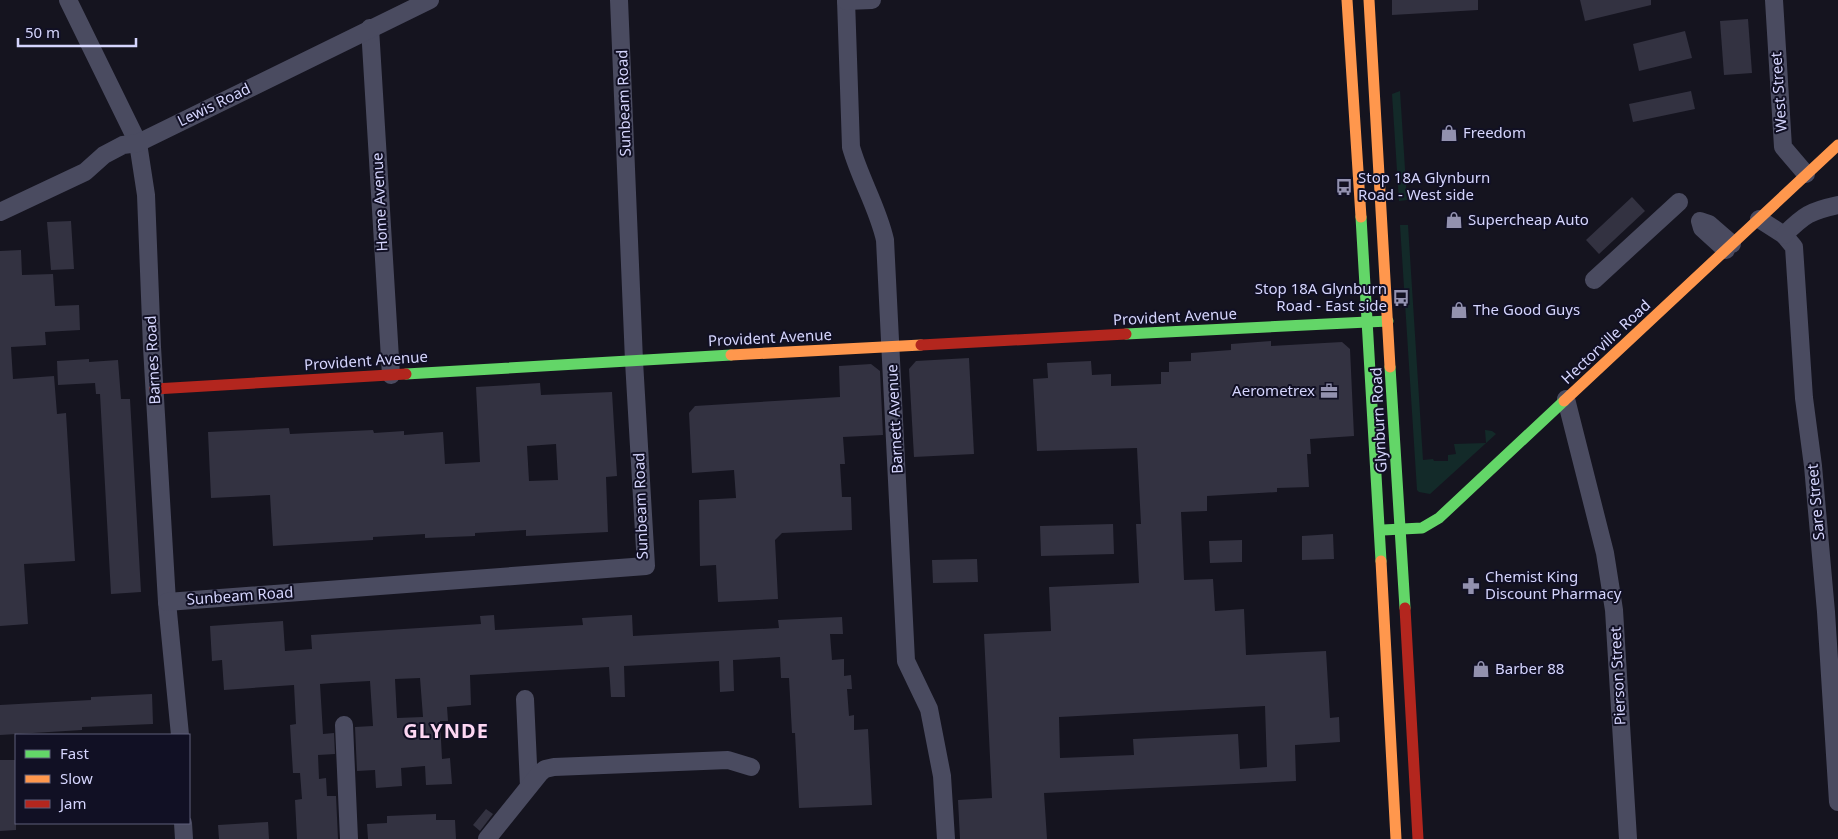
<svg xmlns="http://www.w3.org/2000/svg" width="1838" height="839" font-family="'Noto Sans',sans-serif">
	<rect width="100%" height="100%" fill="#15141f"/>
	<g fill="#132a29">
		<polygon points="1400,91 1407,200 1399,201 1392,94"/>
		<polygon points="1400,225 1408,225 1423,460 1433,459 1434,461 1448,461 1448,455 1456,454 1454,444 1486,443 1485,430 1492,431 1496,434 1430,494 1419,492 1417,490"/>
	</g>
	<g fill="#333241" fill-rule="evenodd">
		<polygon points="1392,0 1478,0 1478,10 1392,15"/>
		<polygon points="1580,0 1651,0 1651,5 1585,21"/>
		<polygon points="1748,19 1752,73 1724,75 1720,21"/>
		<polygon points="1685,31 1692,58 1639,71 1633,44"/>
		<polygon points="1691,91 1695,109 1633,122 1629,104"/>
		<polygon points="1632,197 1645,211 1599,254 1586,240"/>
		<polygon points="71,221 74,269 51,270 47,222"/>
		<polygon points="21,250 22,275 53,274 55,306 79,305 80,330 45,332 46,345 11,347 13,379 54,376 57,414 66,413 75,561 24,564 28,624 0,626 0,251"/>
		<path d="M1271,341V346L1342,342L1350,349L1354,436L1310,439L1311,454H1307L1309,487L1277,488V492L1207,496V511L1181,512L1184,580L1213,579L1215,611L1244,609L1246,655L1326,651L1330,718L1339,717L1340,742L1295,745L1296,781L1044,793L1047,839H960L958,800L992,798L984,634L1051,631L1049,587L1139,583L1136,524H1141L1137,448L1037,451L1033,379L1048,378L1047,363L1091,361L1092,375L1111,374V386L1161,384V372H1169V362L1191,361V353L1231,350V344ZM1265,706L1267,767L1240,769L1238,734L1133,739L1134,755L1060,758L1059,717Z"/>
		<polygon points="969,358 974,454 914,457 909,369 916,361"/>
		<polygon points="89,359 89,362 118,360 121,399 130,399 141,592 111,594 100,394 96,394 95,383 58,385 57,361"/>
		<polygon points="871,364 880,371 883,435 843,437 845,464 840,464 842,497 851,497 852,530 782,533 775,540 778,599 718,602 716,565 700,566 699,500 736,498 734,470 692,473 689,413 695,406 840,397 839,366"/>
		<path d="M540,383L541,395L612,392L617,476L606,477L608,532L526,536V530L475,533V536L425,538V534L373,537V540L273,546L270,495L211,498L208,432L289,428L290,434L373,430L374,433L404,431V435L443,432L445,464L480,462L476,387ZM556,444L558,480L529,481L527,446Z"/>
		<polygon points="1113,524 1114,554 1041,556 1040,526"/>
		<polygon points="1333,534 1334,559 1302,560 1302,536"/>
		<polygon points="1242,540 1242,562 1210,563 1209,541"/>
		<polygon points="977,559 978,582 933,583 932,560"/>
		<path d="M494,615L495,630L583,625L582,618L632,615L633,636L779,628L778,620L842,617L843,634H830L832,660L844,659V676L851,675L852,689H847L849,716L854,715V730L868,729L872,805L799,808L795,733H792L789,678H781L780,657L733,660L734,691L720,692L719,661L624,666L625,697H611L609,667L470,675L471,705L447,707L448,721H440L442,759L450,758L452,784L426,785L425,766L401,768L402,786L376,788L375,770L357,771L355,727L373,726L370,681L333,683L320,684L323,734L334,733L335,754L318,755L319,779L326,778L327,796H336L338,839H297L295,800L302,799L300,773H293L290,725L296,724L294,685L224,690L222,660L212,661L210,626L283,621L285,651L312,649L311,635L481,624L480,616ZM420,678L423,717L397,718L395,679Z"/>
		<polygon points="152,694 153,724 82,727 82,730 0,735 0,705 91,700 91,697"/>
		<polygon points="0,760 16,760 16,830 0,831"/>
		<polygon points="486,809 493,814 480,831 473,825"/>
		<polygon points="436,814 436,820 455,820 456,839 368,839 367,824 387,823 387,816"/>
		<polygon points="268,822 269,839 219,839 218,825"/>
	</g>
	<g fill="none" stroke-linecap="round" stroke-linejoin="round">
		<g stroke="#4a4b60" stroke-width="18">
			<polyline points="68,0 138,143 146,195 152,347 167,602 180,735"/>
			<path d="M846,0L851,147C860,179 878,208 885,240L906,661L929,709L942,776L946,839"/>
			<polyline points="1774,0 1783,147 1806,174"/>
			<polyline points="846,1 872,0"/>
			<polyline points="370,28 391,375"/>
			<polyline points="0,212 85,172 104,155 123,145 138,143 430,0"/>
			<polyline points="1759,219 1784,235 1794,247 1804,398 1813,466 1826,612 1838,802"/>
			<path d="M1784,235C1804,215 1810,211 1838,205"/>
			<polyline points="1726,250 1702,228 1700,221 1709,224 1732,244"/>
			<polyline points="1594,280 1679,202"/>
			<polyline points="1566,399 1605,553 1614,610 1628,839"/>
			<polyline points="167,602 646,566 634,361 619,0"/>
			<polyline points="525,699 529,786"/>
			<polyline points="344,725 349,839"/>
			<polyline points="183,823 184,839"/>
			<polyline points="487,839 540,773 545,769 554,767 728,760 751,767"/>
		</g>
		<g stroke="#63d668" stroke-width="11">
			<polyline points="1361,217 1381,561"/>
			<polyline points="1126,334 1388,321"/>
			<polyline points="1390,367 1405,608"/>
			<polyline points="406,374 731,355"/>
			<polyline points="1383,530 1422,528 1439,518 1564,401"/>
		</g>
		<g stroke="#ff974d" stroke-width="11">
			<polyline points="1347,0 1361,217"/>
			<polyline points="1369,0 1390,367"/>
			<polyline points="731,355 921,345"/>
			<polyline points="1564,401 1838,145"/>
			<polyline points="1381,561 1396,839"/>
		</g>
		<g stroke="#b3261e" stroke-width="11">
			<polyline points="921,345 1126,334"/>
			<polyline points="155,389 406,374"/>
			<polyline points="1405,608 1418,839"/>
		</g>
	</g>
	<defs>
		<g id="shop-bare" transform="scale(1.35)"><path d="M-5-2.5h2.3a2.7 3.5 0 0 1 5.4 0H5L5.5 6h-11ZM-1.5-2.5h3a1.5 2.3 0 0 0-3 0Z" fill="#9291af" stroke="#111024" stroke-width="2.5" paint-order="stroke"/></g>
		<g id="bus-bare" transform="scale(1.35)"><path d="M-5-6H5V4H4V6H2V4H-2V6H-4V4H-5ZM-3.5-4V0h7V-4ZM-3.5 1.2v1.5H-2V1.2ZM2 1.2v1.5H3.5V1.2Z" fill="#9291af" stroke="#111024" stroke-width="2.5" paint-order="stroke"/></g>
		<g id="office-bare" transform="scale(1.35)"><path d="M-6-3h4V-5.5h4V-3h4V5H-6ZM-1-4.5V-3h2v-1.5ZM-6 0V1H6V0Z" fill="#9291af" stroke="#111024" stroke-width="2.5" paint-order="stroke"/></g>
		<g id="pharmacy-bare" transform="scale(1.35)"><path d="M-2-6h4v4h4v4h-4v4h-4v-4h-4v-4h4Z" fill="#9291af" stroke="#111024" stroke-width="2.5" paint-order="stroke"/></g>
	</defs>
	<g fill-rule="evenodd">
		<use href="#shop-bare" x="1449" y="133"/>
		<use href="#bus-bare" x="1344" y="187"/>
		<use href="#shop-bare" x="1454" y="220"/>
		<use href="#bus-bare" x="1401" y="298"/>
		<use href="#shop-bare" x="1459" y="310"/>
		<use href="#office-bare" x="1329" y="391"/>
		<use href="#pharmacy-bare" x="1471" y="586"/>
		<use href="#shop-bare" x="1481" y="669"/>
	</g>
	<g text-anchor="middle" stroke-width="4" stroke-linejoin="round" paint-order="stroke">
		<g font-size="15" fill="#d5d5fd" stroke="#111024">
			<text transform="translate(1779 92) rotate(-94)" y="5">West Street</text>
			<text transform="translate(624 103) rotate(-92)" y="5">Sunbeam Road</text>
			<text transform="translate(214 105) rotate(-26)" y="5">Lewis Road</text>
			<text transform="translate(380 202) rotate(-93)" y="5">Home Avenue</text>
			<text transform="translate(1175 317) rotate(-3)" y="5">Provident Avenue</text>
			<text transform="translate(770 338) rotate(-3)" y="5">Provident Avenue</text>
			<text transform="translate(1606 342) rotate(-43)" y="5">Hectorville Road</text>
			<text transform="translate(153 360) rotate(-93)" y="5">Barnes Road</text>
			<text transform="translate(366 361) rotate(-4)" y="5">Provident Avenue</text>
			<text transform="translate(895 419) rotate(-93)" y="5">Barnett Avenue</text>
			<text transform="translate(1379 420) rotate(-93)" y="5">Glynburn Road</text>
			<text transform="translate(1816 502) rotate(-95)" y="5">Sare Street</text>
			<text transform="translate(641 506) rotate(-92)" y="5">Sunbeam Road</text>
			<text transform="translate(240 596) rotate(-4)" y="5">Sunbeam Road</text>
			<text transform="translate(1618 676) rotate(-93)" y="5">Pierson Street</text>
		</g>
		<g font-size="15" fill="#d5d5fd" stroke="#111024" text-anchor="start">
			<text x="1463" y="138">Freedom</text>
			<text x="1358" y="183">Stop 18A Glynburn<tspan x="1358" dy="17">Road - West side</tspan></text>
			<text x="1468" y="225">Supercheap Auto</text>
			<text x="1387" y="294" text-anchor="end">Stop 18A Glynburn<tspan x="1387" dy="17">Road - East side</tspan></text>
			<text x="1473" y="315">The Good Guys</text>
			<text x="1315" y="396" text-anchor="end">Aerometrex</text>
			<text x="1485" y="582">Chemist King<tspan x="1485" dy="17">Discount Pharmacy</tspan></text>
			<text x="1495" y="674">Barber 88</text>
		</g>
		<g font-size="20" font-weight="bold" letter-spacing="1" fill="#fdd7f3" stroke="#111024">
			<text x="446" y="738">GLYNDE</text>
		</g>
	</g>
	<rect x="15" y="734" width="175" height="90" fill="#111024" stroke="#5f5f7b"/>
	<rect x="25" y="750" width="25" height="8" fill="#63d668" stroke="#5f5f7b"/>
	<text x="60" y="759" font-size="15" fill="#d5d5fd">Fast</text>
	<rect x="25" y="775" width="25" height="8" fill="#ff974d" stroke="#5f5f7b"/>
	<text x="60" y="784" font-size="15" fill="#d5d5fd">Slow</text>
	<rect x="25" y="800" width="25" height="8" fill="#b3261e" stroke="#5f5f7b"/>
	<text x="60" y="809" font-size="15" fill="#d5d5fd">Jam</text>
	<path d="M18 38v8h118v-8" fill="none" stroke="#d5d5fd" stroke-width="2.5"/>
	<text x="25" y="38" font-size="15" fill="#d5d5fd" stroke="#111024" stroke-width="4" paint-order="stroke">50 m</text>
</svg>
